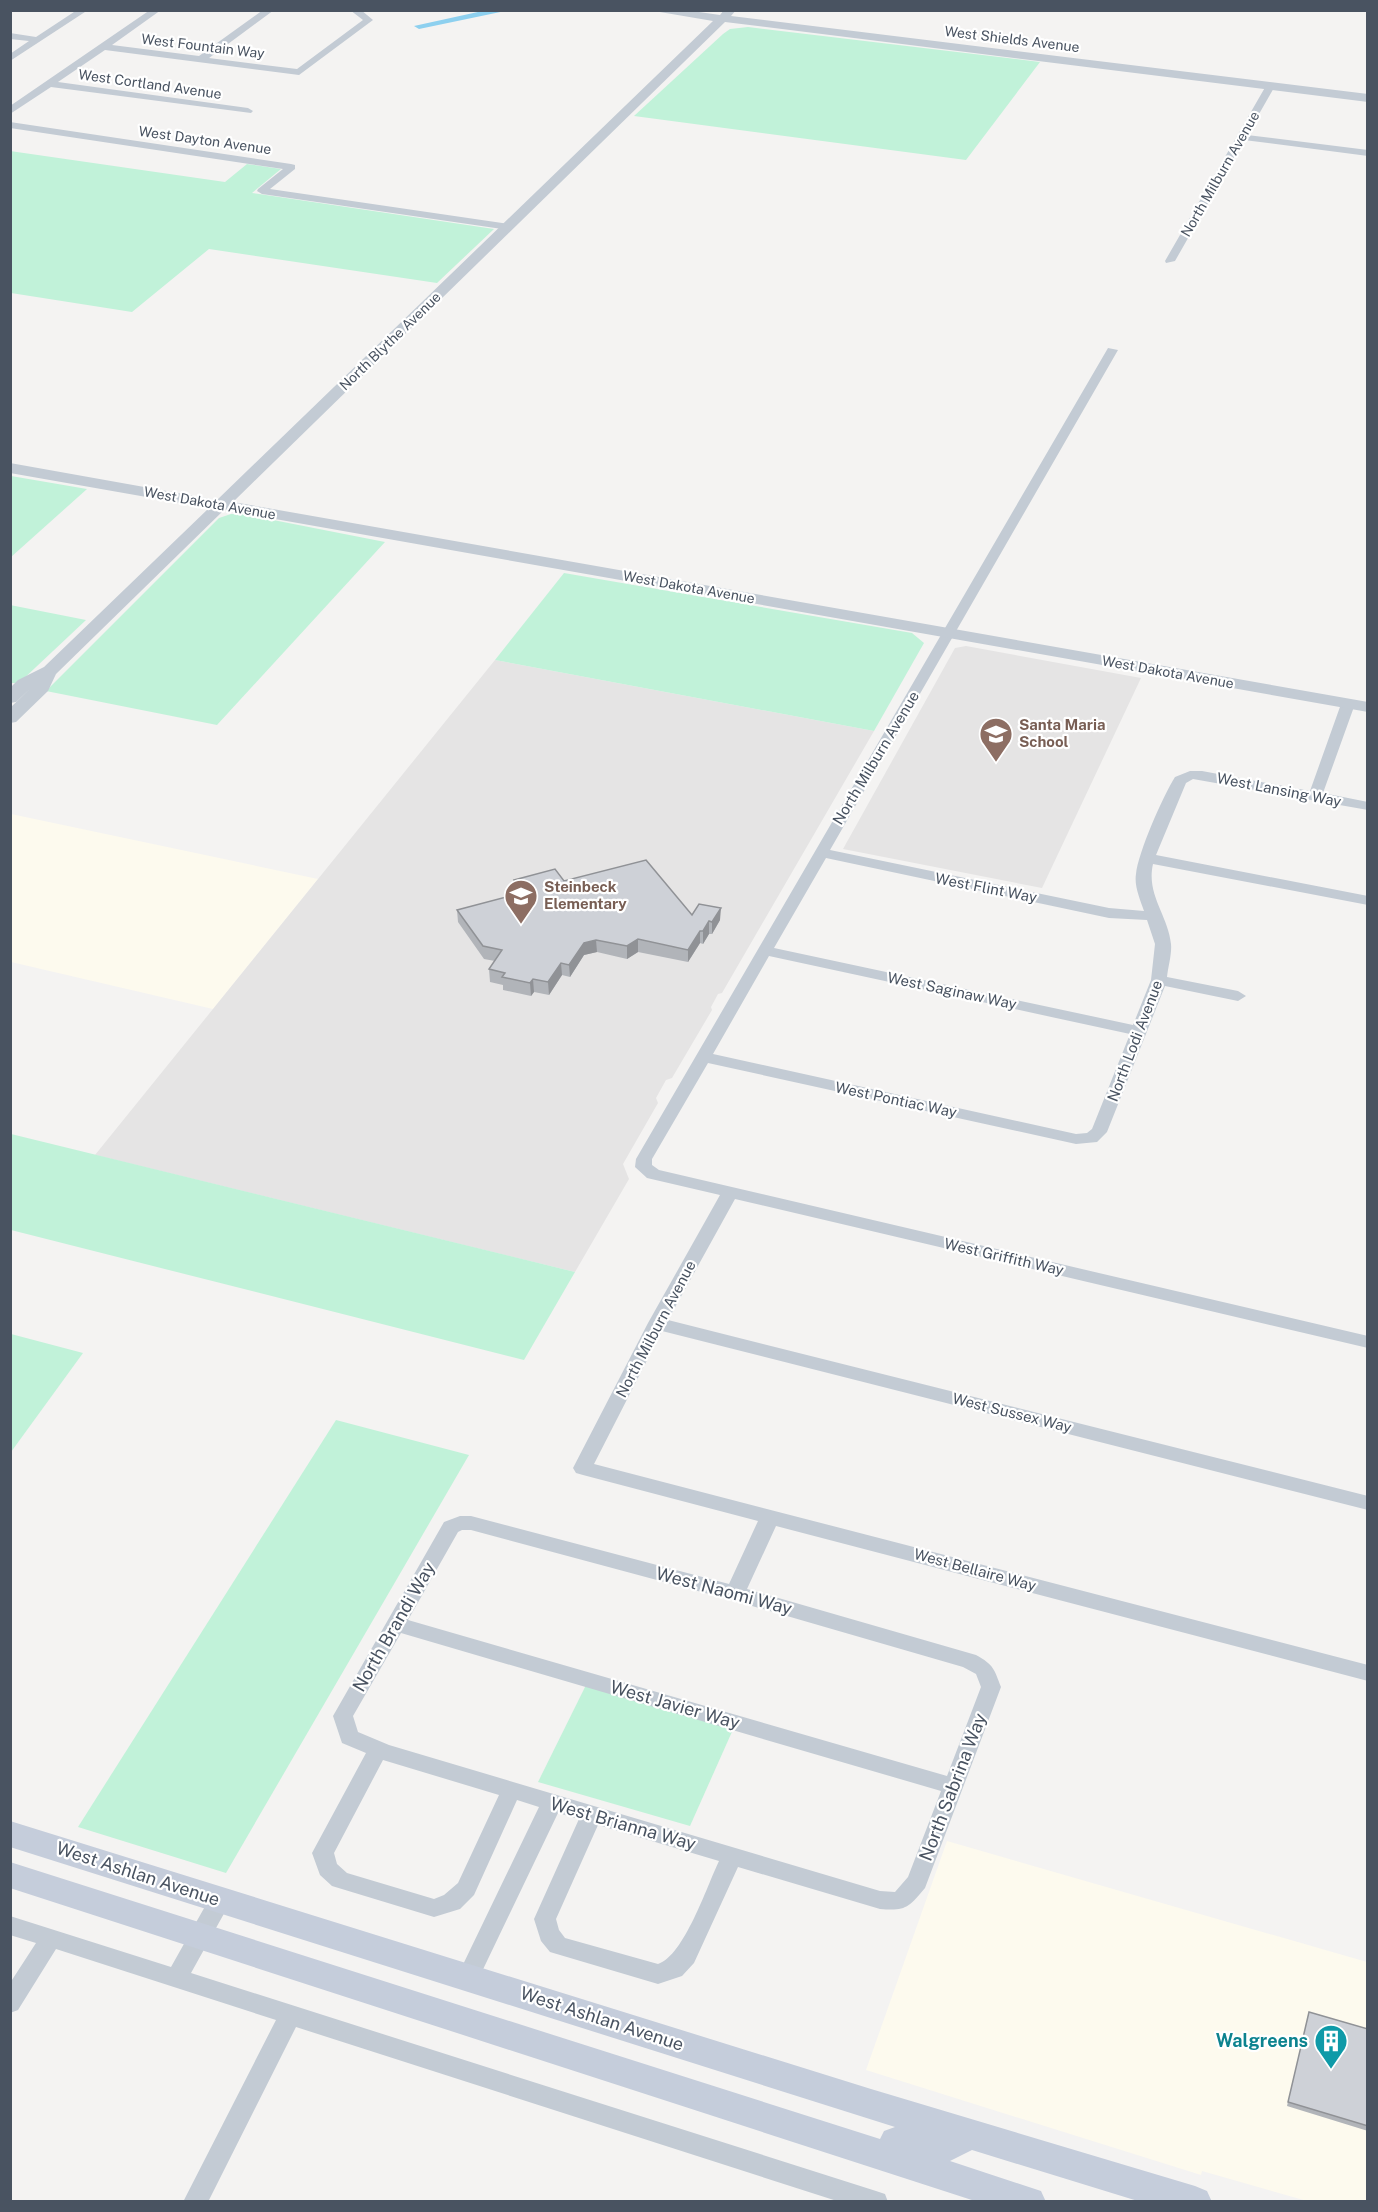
<svg xmlns="http://www.w3.org/2000/svg" width="1378" height="2212" font-family="'Public Sans',sans-serif">
	<rect width="100%" height="100%" fill="#f4f3f2"/>
	<g fill="#fdfaee">
		<polygon points="11,814 318,879 213,1009 11,962"/>
		<polygon points="947,1841 1367,1962 1367,2201 1307,2201 1202,2171 1201,2175 866,2070"/>
	</g>
	<g fill="#e5e4e4">
		<polygon points="966,646 1141,678 1042,888 843,849 955,648"/>
		<polygon points="495,660 874,731 722,993 718,994 711,1007 712,1010 672,1078 666,1080 656,1098 658,1103 623,1164 629,1179 575,1272 95,1155"/>
	</g>
	<g fill="#c1f2d9">
		<polygon points="748,27 1040,62 966,160 634,116 723,34 730,29"/>
		<polygon points="10,151 225,182 247,164 281,169 252,193 494,229 437,283 209,249 132,312 11,293"/>
		<polygon points="11,476 87,489 11,557 10,476"/>
		<polygon points="231,514 243,514 385,542 217,725 46,691 219,518"/>
		<polygon points="564,573 912,633 924,643 874,731 495,660"/>
		<polygon points="10,605 86,620 19,683 11,683"/>
		<polygon points="10,1134 11,1134 575,1272 524,1360 11,1230"/>
		<polygon points="11,1334 83,1353 11,1452 10,1334"/>
		<polygon points="336,1420 469,1455 226,1873 78,1827"/>
		<polygon points="587,1683 735,1725 690,1826 538,1782"/>
	</g>
	<g fill="none" stroke-linecap="round" stroke-linejoin="round">
		<polygon fill="#8dd0ef" fill-rule="evenodd" points="487,10 510,10 419,29 414,26"/>
		<g fill="#c3cbd4" fill-rule="evenodd">
			<polygon points="77,10 88,10 10,61 10,54 29,41 10,39 10,33 36,37"/>
			<polygon points="150,10 161,10 112,45 199,56 263,10 274,10 209,58 297,69 363,20 350,10 361,10 373,20 299,75 105,50 58,82 248,108 253,111 251,113 51,87 10,114 10,106"/>
			<polygon points="1267,84 1275,86 1247,135 1368,150 1368,156 1244,140 1175,261 1166,263 1165,261"/>
			<polygon points="10,122 291,164 295,165 295,169 270,189 509,224 514,227 509,230 262,194 257,191 258,189 283,169 10,128"/>
			<path d="M1108,348L1118,350L830,850L1109,908L1144,911C1140,899 1134,886 1136,874C1138,853 1163,796 1175,777L1190,771H1202L1310,791L1341,704L1348,700L1355,704L1323,793L1368,802V810L1193,779L1186,783L1156,855L1368,896V905L1153,864C1146,895 1168,915 1171,944C1172,954 1168,967 1167,977L1238,991L1246,996L1238,1001L1165,986L1107,1132L1097,1142L1076,1144L708,1063L652,1159V1165L659,1170L1368,1336V1348L735,1199L668,1320L1368,1496V1510L662,1331L594,1464L1368,1665V1681L776,1526L747,1589L976,1655C994,1665 994,1669 1001,1687L925,1888C908,1908 906,1911 880,1909L738,1867L694,1963L682,1976L658,1984L550,1952L541,1941L534,1919L579,1819L558,1813L476,1984L468,1987L460,1984L457,1977L539,1807L517,1800L474,1895L460,1909L434,1917L332,1886L320,1875L312,1853L366,1753L342,1743L333,1716L444,1522L460,1516H471L729,1584L758,1521L583,1475L576,1473L573,1468L648,1323L720,1195L647,1178L635,1167L636,1159ZM826,858L1109,918L1147,920L1155,944L1151,980L1133,1025L774,948ZM769,956L1130,1034L1092,1129L1087,1133L1076,1134L713,1054ZM462,1530H471L735,1601L963,1667L976,1674L981,1687L947,1776L408,1620L458,1532ZM401,1633L941,1791L908,1877L895,1892L880,1891L389,1745L358,1732L353,1716ZM383,1760L499,1795L458,1883L444,1895L434,1899L347,1873L337,1864L334,1853ZM598,1825L719,1861C707,1886 684,1956 658,1964L565,1938L559,1930L556,1919Z"/>
			<polygon points="220,1892 228,1894 231,1901 191,1973 876,2191 885,2194 888,2202 840,2202 296,2027 208,2202 183,2202 276,2020 56,1949 18,2010 10,2013 10,1983 36,1943 10,1935 10,1916 171,1967 212,1894"/>
		</g>
		<polygon fill="#c3cbd4" fill-rule="evenodd" points="648,10 685,10 720,15 724,10 736,10 731,16 1368,94 1368,102 725,22 233,502 1368,702 1368,712 224,510 56,674 48,691 16,722 10,723 10,708 33,686 16,702 10,703 10,688 18,680 44,667 209,508 10,473 10,463 217,500 713,21"/>
		<polygon fill="#c5cddb" fill-rule="evenodd" points="10,1821 871,2089 1195,2186 1207,2191 1212,2202 1141,2202 972,2150 950,2161 1041,2191 1046,2202 978,2202 10,1888 10,1862 880,2139 884,2131 895,2127 10,1847"/>
	</g>
	<g fill="#b1b4b9">
		<polygon points="514,880 564,881 692,915 720,920 712,934 709,934 703,944 700,943 688,962 638,952 627,959 597,952 584,955 570,977 562,975 549,995 534,992 531,996 503,990 503,985 490,982 489,969 495,961 484,959 458,922 457,910 516,895 514,892"/>
		<polygon points="1309,2012 1368,2029 1368,2131 1287,2106"/>
	</g>
	<g fill="#909296">
		<polygon points="721,908 720,920 712,934 712,922"/>
		<polygon points="709,921 709,934 703,944 703,931"/>
		<polygon points="700,931 700,943 688,962 688,950"/>
		<polygon points="638,939 638,952 627,959 627,946"/>
		<polygon points="596,940 597,952 584,955 570,977 569,965 584,943"/>
		<polygon points="561,963 562,975 549,995 548,982"/>
		<polygon points="533,979 534,992 531,996 530,983"/>
	</g>
	<g fill="#ced1d7" stroke="#909296" stroke-width="1.5">
		<polygon points="646,860 692,915 699,904 721,908 712,922 709,921 703,931 700,931 688,950 638,939 627,946 596,940 584,943 569,965 561,963 548,982 533,979 530,983 502,977 505,973 489,969 502,950 483,946 457,910 518,894 517,892 522,891 514,880 555,869 564,881"/>
		<polygon points="1309,2012 1368,2029 1368,2126 1288,2102"/>
	</g>
	<defs>
		<g id="school-pin" transform="scale(1.725)"><path d="M0 17L-7.5 6A9.5 9.5 0 1 1 7.5 6Z" fill="#8d6e63" stroke="#fff"/><path d="M0-5L7-2L0 1L-7-2ZM-4 1L0 2.5L4 1V4Q0 6-4 4Z" fill="#fff"/></g>
		<g id="building-pin" transform="scale(1.725)"><path d="M0 17L-7.5 6A9.5 9.5 0 1 1 7.5 6Z" fill="#0f9aa8" stroke="#fff"/><path d="M-4-6H4V6H1V3H-1V6H-4ZM-2.5-4.3h1.7v1.8h-1.7ZM.8-4.3h1.7v1.8H.8ZM-2.5-1h1.7V.8h-1.7ZM.8-1h1.7V.8H.8Z" fill="#fff"/></g>
	</defs>
	<g fill-rule="evenodd">
		<use href="#school-pin" x="996" y="734"/>
		<use href="#school-pin" x="521" y="896"/>
		<use href="#building-pin" x="1331" y="2041"/>
	</g>
	<g text-anchor="middle" stroke-width="4.5" stroke-linejoin="round" paint-order="stroke">
		<g font-size="14" fill="#495361" stroke="#fff">
			<text transform="translate(1012 39) rotate(7)" y="5">West Shields Avenue</text>
			<text transform="translate(203 46) rotate(7)" y="5">West Fountain Way</text>
			<text transform="translate(150 84) rotate(8)" y="5">West Cortland Avenue</text>
			<text transform="translate(205 140) rotate(8)" y="5">West Dayton Avenue</text>
			<text transform="translate(1220 174) rotate(-60)" y="5">North Milburn Avenue</text>
			<text transform="translate(390 341) rotate(-44)" y="5">North Blythe Avenue</text>
			<text transform="translate(210 503) rotate(10)" y="5">West Dakota Avenue</text>
			<text transform="translate(689 587) rotate(10)" y="5">West Dakota Avenue</text>
			<text transform="translate(1168 672) rotate(10)" y="5">West Dakota Avenue</text>
		</g>
		<g font-size="15" font-weight="bold" fill="#785e54" stroke="#fff" text-anchor="start">
			<text x="1019" y="730">Santa Maria<tspan x="1019" dy="17">School</tspan></text>
			<text x="544" y="892">Steinbeck<tspan x="544" dy="17">Elementary</tspan></text>
		</g>
		<g font-size="15" fill="#495361" stroke="#fff">
			<text transform="translate(876 758) rotate(-59)" y="5">North Milburn Avenue</text>
			<text transform="translate(1279 790) rotate(11)" y="5">West Lansing Way</text>
			<text transform="translate(986 888) rotate(11)" y="5">West Flint Way</text>
			<text transform="translate(952 991) rotate(12)" y="5">West Saginaw Way</text>
			<text transform="translate(1135 1041) rotate(-69)" y="5">North Lodi Avenue</text>
			<text transform="translate(896 1100) rotate(12)" y="5">West Pontiac Way</text>
			<text transform="translate(1004 1257) rotate(13)" y="5">West Griffith Way</text>
			<text transform="translate(656 1329) rotate(-62)" y="5">North Milburn Avenue</text>
			<text transform="translate(1012 1413) rotate(14)" y="5">West Sussex Way</text>
			<text transform="translate(975 1570) rotate(15)" y="5">West Bellaire Way</text>
		</g>
		<g font-size="18" fill="#495361" stroke="#fff">
			<text transform="translate(724 1591) rotate(15)" y="6">West Naomi Way</text>
			<text transform="translate(394 1627) rotate(-60)" y="6">North Brandi Way</text>
			<text transform="translate(675 1705) rotate(16)" y="6">West Javier Way</text>
			<text transform="translate(953 1787) rotate(-69)" y="6">North Sabrina Way</text>
			<text transform="translate(623 1824) rotate(16)" y="6">West Brianna Way</text>
			<text transform="translate(138 1874) rotate(18)" y="6">West Ashlan Avenue</text>
			<text transform="translate(602 2019) rotate(18)" y="6">West Ashlan Avenue</text>
		</g>
		<g font-size="18" font-weight="bold" fill="#0d838f" stroke="#fff" text-anchor="end">
			<text x="1308" y="2047">Walgreens</text>
		</g>
	</g>
	<rect width="1378" height="2212" fill="none" stroke="#495361" stroke-width="24"/>
</svg>
